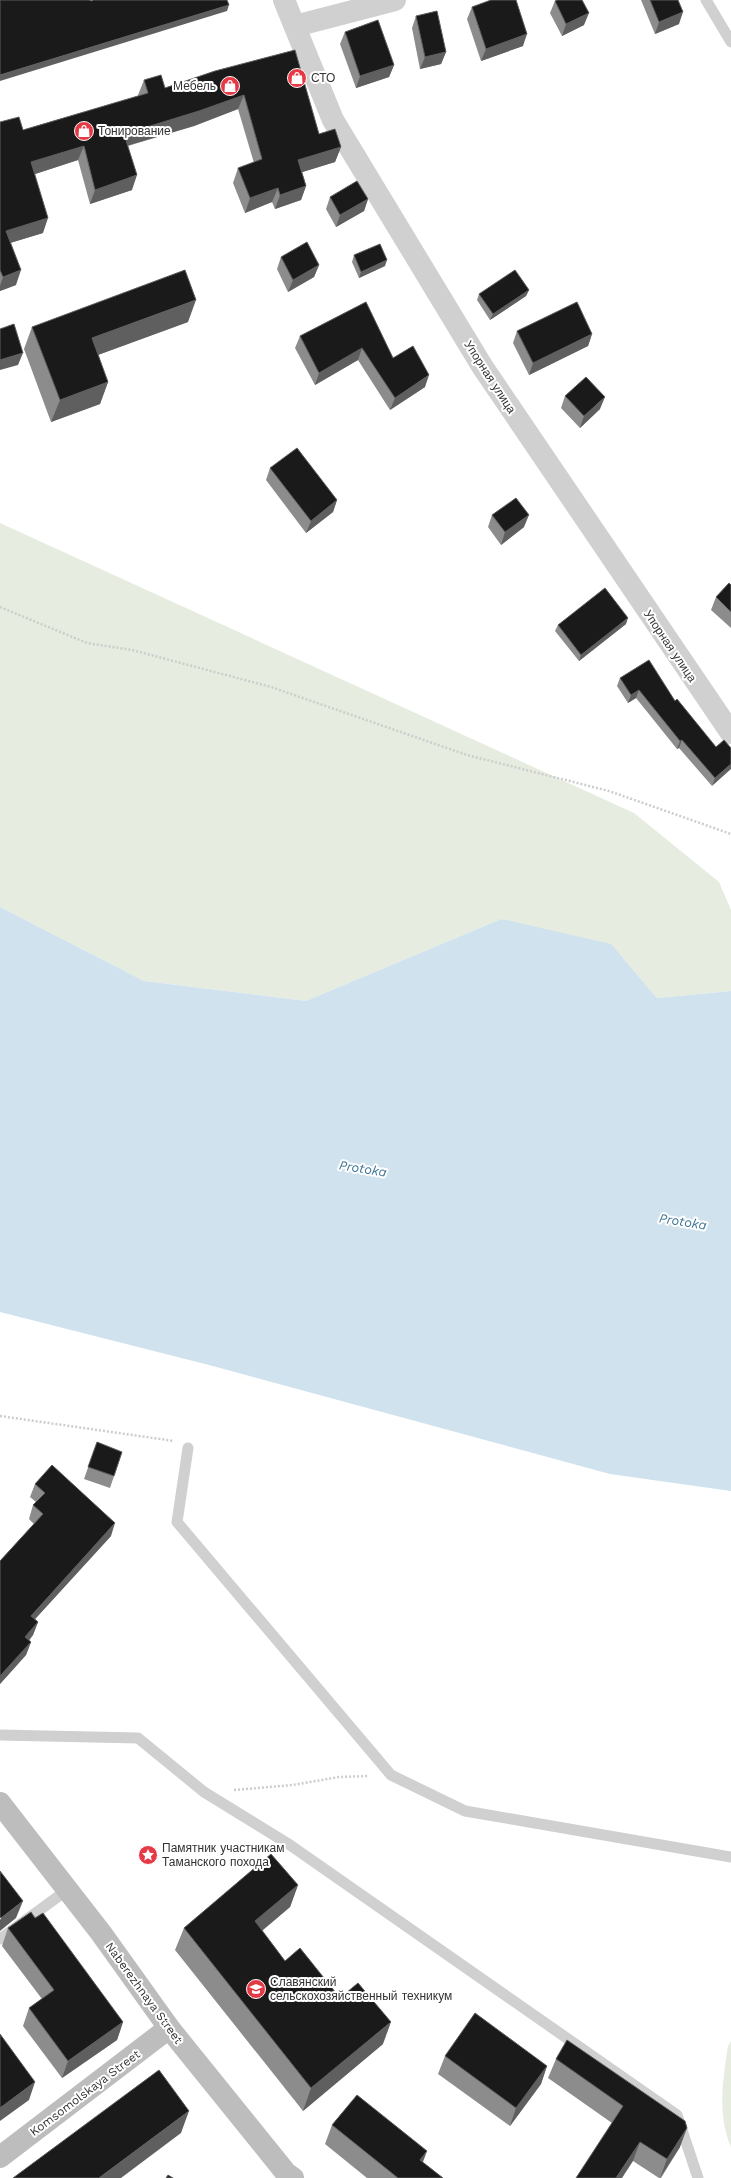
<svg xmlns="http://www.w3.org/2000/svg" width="731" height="2178" font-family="'Work Sans',sans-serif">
	<rect width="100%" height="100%" fill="#fff"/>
	<g fill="#e6ecdf">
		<polygon points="0,523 634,813 719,882 731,910 731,991 657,998 623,958 501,919 306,1001 144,981 0,907"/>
		<path d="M731,2041V2147C717,2115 723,2078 728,2046Z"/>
	</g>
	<polygon fill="#cfe2ee" points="0,907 144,981 306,1001 501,919 611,944 657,998 731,991 731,1491 610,1474 209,1365 0,1312"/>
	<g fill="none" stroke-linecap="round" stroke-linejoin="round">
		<g stroke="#cdcdcd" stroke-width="2.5" stroke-dasharray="2 2" stroke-linecap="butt">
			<polyline points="0,607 87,643 132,650 271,687 467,755 609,791 731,834"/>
			<polyline points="0,1416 174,1441"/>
			<polyline points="234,1790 293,1785 339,1777 368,1776"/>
		</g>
		<g stroke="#d0d0d0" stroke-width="11">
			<polyline points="706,0 731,42"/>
			<polyline points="188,1448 177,1522 391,1775 465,1811 731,1857"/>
			<polyline points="0,1735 138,1738 204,1792 290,1845 677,2115 698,2178"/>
			<polyline points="0,1939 67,1890"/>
		</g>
		<g stroke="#d0d0d0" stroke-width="22">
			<polyline points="284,0 333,120 482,366 731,733"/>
			<polyline points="295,26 395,0"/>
		</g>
		<g stroke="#bdbdbd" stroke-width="22">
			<polyline points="0,1803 101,1933 169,2028 286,2173 293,2178"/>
			<polyline points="0,2157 169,2028"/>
		</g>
	</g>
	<g fill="#8c8c8c">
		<polygon points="641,0 678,0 679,24 655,34"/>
		<polygon points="555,1 584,25 562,36 550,13"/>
		<polygon points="472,7 523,46 481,61 467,19"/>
		<polygon points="416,16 446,52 441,64 420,69 412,28"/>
		<polygon points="345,32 394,65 389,77 356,88 340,44"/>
		<polygon points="215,71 341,147 335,162 302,172 306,186 301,200 275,209 272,202 245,213 233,183 238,168 254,163 238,109 194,126 128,146 132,190 90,204 78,160 35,174 43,233 10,243 16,285 0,291 0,122 23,130 139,96 138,95 144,80 165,88"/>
		<polygon points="330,197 368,199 364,211 336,227 326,209"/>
		<polygon points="354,255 385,266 359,278 352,262"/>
		<polygon points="281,257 319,265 314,277 288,292 277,269"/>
		<polygon points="529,290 526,296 490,320 477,300 479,294"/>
		<polygon points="366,302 393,358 425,387 390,410 358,360 315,385 295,348 300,336"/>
		<polygon points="188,322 98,355 108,382 100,404 51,422 24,349 32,327"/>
		<polygon points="517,331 592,334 588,346 529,375 513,343"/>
		<polygon points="565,396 600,409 580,428 561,408"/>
		<polygon points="270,468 337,500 333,512 306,533 266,480"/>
		<polygon points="492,515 524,527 501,545 488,527"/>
		<polygon points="731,585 731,628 711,610 716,597"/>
		<polygon points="626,624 579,661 555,631 558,625"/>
		<polygon points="620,678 675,701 716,747 731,748 712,786 679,748 677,749 636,698 628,703 617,686"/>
		<polygon points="97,1442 114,1476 110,1488 84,1479"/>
		<polygon points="35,1484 111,1536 35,1619 38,1622 33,1635 29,1641 31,1642 26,1655 0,1684 0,1561 34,1524 29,1519 33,1505 36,1502 30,1497"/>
		<polygon points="298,1885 290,1907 262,1931 285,1961 340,1998 383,2044 303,2111 175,1950 184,1928"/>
		<polygon points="35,1918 123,2022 117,2040 62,2078 23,2026 29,2008 42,1999 2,1946 8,1928"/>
		<polygon points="567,2040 680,2147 661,2178 659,2178 633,2161 612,2123 548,2078 556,2059"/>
		<polygon points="445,2056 547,2066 541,2084 510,2126 438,2074"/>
		<polygon points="332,2125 422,2162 443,2178 367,2178 325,2144"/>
	</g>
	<g fill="#5f5f5f">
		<polygon points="229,5 227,11 0,81 0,75"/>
		<polygon points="683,12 679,24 655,34 659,22"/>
		<polygon points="589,13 584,25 562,36 566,24"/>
		<polygon points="527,34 523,46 481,61 486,49"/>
		<polygon points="446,52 441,64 420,69 425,57"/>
		<polygon points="394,65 389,77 356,88 360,76"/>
		<polygon points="244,95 238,109 194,126 119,148 124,134"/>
		<polygon points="84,146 78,160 26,177 31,162"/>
		<polygon points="341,147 335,162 293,175 298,160"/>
		<polygon points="137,175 132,190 90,204 95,190"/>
		<polygon points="306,186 301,200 275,209 280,195"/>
		<polygon points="278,188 272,202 245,213 250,198"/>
		<polygon points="368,199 364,211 336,227 340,215"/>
		<polygon points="48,218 43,233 0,246 6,231"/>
		<polygon points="387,260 385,266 359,278 361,272"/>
		<polygon points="319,265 314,277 288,292 293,280"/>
		<polygon points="21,270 16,285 0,291 0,286 3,277"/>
		<polygon points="529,290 526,296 490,320 493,314"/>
		<polygon points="196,300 188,322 84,360 92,338"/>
		<polygon points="592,334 588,346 529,375 533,363"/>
		<polygon points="362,348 358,360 315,385 319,373"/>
		<polygon points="23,353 18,365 0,370 0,360"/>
		<polygon points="429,375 425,387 390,410 395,398"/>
		<polygon points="108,382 100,404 51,422 60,400"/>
		<polygon points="605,397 600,409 580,428 584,416"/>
		<polygon points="337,500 333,512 306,533 311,521"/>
		<polygon points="529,515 524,527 501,545 505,532"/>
		<polygon points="628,618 626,624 579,661 581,655"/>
		<polygon points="639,690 636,698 628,703 631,695"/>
		<polygon points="682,740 679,748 677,749 680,741"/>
		<polygon points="731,764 731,769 712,786 715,778"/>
		<polygon points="115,1523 111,1536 26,1629 31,1616"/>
		<polygon points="38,1622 33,1635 20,1650 25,1637"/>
		<polygon points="31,1642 26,1655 0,1684 0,1676"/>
		<polygon points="298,1885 290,1907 247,1943 255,1921"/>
		<polygon points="23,1901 16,1918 0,1931 0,1920 1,1918"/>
		<polygon points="123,2022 117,2040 62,2078 68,2061"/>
		<polygon points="391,2022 383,2044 303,2111 311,2088"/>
		<polygon points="547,2066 541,2084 510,2126 516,2108"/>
		<polygon points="35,2082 29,2100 0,2121 0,2108"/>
		<polygon points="189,2111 181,2133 121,2178 99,2178"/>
		<polygon points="687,2128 680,2147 660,2178 667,2159"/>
		<polygon points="640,2142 633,2161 622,2178 616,2178"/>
		<polygon points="427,2151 420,2170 420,2160"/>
	</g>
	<g fill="#1a1a1a" stroke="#5f5f5f">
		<polygon points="0,0 89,0 92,1 93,0 227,0 229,5 0,75"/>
		<polygon points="491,0 516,0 527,34 486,49 472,7"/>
		<polygon points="557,0 582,0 589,13 566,24 555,1"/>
		<polygon points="650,0 678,0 683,12 659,22"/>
		<polygon points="437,11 446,52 425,57 416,16"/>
		<polygon points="378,20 394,65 360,76 345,32"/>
		<polygon points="295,50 319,134 335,129 341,147 298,160 306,186 280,195 278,188 250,198 238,168 262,159 244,95 199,111 124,134 137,175 95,190 84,146 31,162 48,218 6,231 21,270 3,277 0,270 0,122 19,117 23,130 148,93 144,80 161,75 165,88 215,71"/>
		<polygon points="357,181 368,199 340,215 330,197"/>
		<polygon points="307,242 319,265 293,280 281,257"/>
		<polygon points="380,244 387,260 361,272 354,255"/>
		<polygon points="185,270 196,300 92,338 108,382 60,400 32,327"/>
		<polygon points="515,270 529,290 493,314 479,294"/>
		<polygon points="366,302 393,358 413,346 429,375 395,398 362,348 319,373 300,336"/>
		<polygon points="577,302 592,334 533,363 517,331"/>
		<polygon points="14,324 23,353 0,360 0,329"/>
		<polygon points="586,377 605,397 584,416 565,396"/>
		<polygon points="297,448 337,500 311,521 270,468"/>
		<polygon points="516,498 529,515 505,532 492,515"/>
		<polygon points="729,583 731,585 731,612 716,597"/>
		<polygon points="605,588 628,618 581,655 558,625"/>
		<polygon points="649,660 675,701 677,699 716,747 724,740 731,748 731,764 715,778 682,740 680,741 639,690 631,695 620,678"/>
		<polygon points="97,1442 122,1452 114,1476 88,1467"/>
		<polygon points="52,1465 115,1523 31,1616 38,1622 25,1637 31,1642 0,1676 0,1561 43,1514 33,1505 45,1493 35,1484"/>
		<polygon points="271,1854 298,1885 255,1921 285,1961 300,1948 340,1998 358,1983 391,2022 311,2088 184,1928"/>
		<polygon points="0,1871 23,1901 1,1918 0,1917"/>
		<polygon points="31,1912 35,1918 43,1913 123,2022 68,2061 29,2008 54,1990 8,1928"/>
		<polygon points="475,2013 547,2066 516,2108 445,2056"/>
		<polygon points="0,2034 35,2082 0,2108"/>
		<polygon points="567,2040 685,2121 687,2128 667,2159 640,2142 616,2178 576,2178 623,2106 556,2059"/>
		<polygon points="159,2070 189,2111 99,2178 13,2178"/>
		<polygon points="357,2095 427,2151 420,2160 443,2178 398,2178 332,2125"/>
		<polygon points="168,2175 173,2178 166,2178"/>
	</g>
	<defs>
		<g id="shop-disc" transform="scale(1)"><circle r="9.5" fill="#e63946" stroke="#fff"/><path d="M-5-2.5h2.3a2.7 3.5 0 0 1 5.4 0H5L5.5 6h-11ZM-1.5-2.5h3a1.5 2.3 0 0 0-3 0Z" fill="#fff"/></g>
		<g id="sight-disc" transform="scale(1)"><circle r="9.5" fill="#e63946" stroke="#fff"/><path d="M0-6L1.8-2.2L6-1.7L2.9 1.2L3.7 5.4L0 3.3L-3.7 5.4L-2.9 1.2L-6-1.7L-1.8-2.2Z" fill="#fff"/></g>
		<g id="university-disc" transform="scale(1)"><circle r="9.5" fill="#e63946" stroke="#fff"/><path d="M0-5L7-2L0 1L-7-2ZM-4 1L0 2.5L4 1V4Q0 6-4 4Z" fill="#fff"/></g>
	</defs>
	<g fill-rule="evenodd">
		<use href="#shop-disc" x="297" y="78"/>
		<use href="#shop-disc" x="230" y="86"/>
		<use href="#shop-disc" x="84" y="131"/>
		<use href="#sight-disc" x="148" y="1855"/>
		<use href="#university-disc" x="256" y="1989"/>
	</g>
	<g text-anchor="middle" stroke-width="4" stroke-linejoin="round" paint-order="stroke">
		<g font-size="12" fill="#333" stroke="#fff" text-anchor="start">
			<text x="311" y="82">СТО</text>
			<text x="216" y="90" text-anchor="end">Мебель</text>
			<text x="98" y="135">Тонирование</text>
			<text x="162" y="1852">Памятник участникам<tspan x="162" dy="14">Таманского похода</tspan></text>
			<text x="270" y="1986">Славянский<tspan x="270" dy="14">сельскохозяйственный техникум</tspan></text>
		</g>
		<g font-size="12" fill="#333" stroke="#fff">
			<text transform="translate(490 377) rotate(57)" y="4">Упорная улица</text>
			<text transform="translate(670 646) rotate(56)" y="4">Упорная улица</text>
			<text transform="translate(144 1993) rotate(54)" y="4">Naberezhnaya Street</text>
			<text transform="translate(85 2093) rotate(-37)" y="4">Komsomolskaya Street</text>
		</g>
		<g font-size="13" font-style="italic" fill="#3f7597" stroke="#fff">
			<text transform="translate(363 1168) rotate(9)" y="5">Protoka</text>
			<text transform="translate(683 1221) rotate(9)" y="5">Protoka</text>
		</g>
	</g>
</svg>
